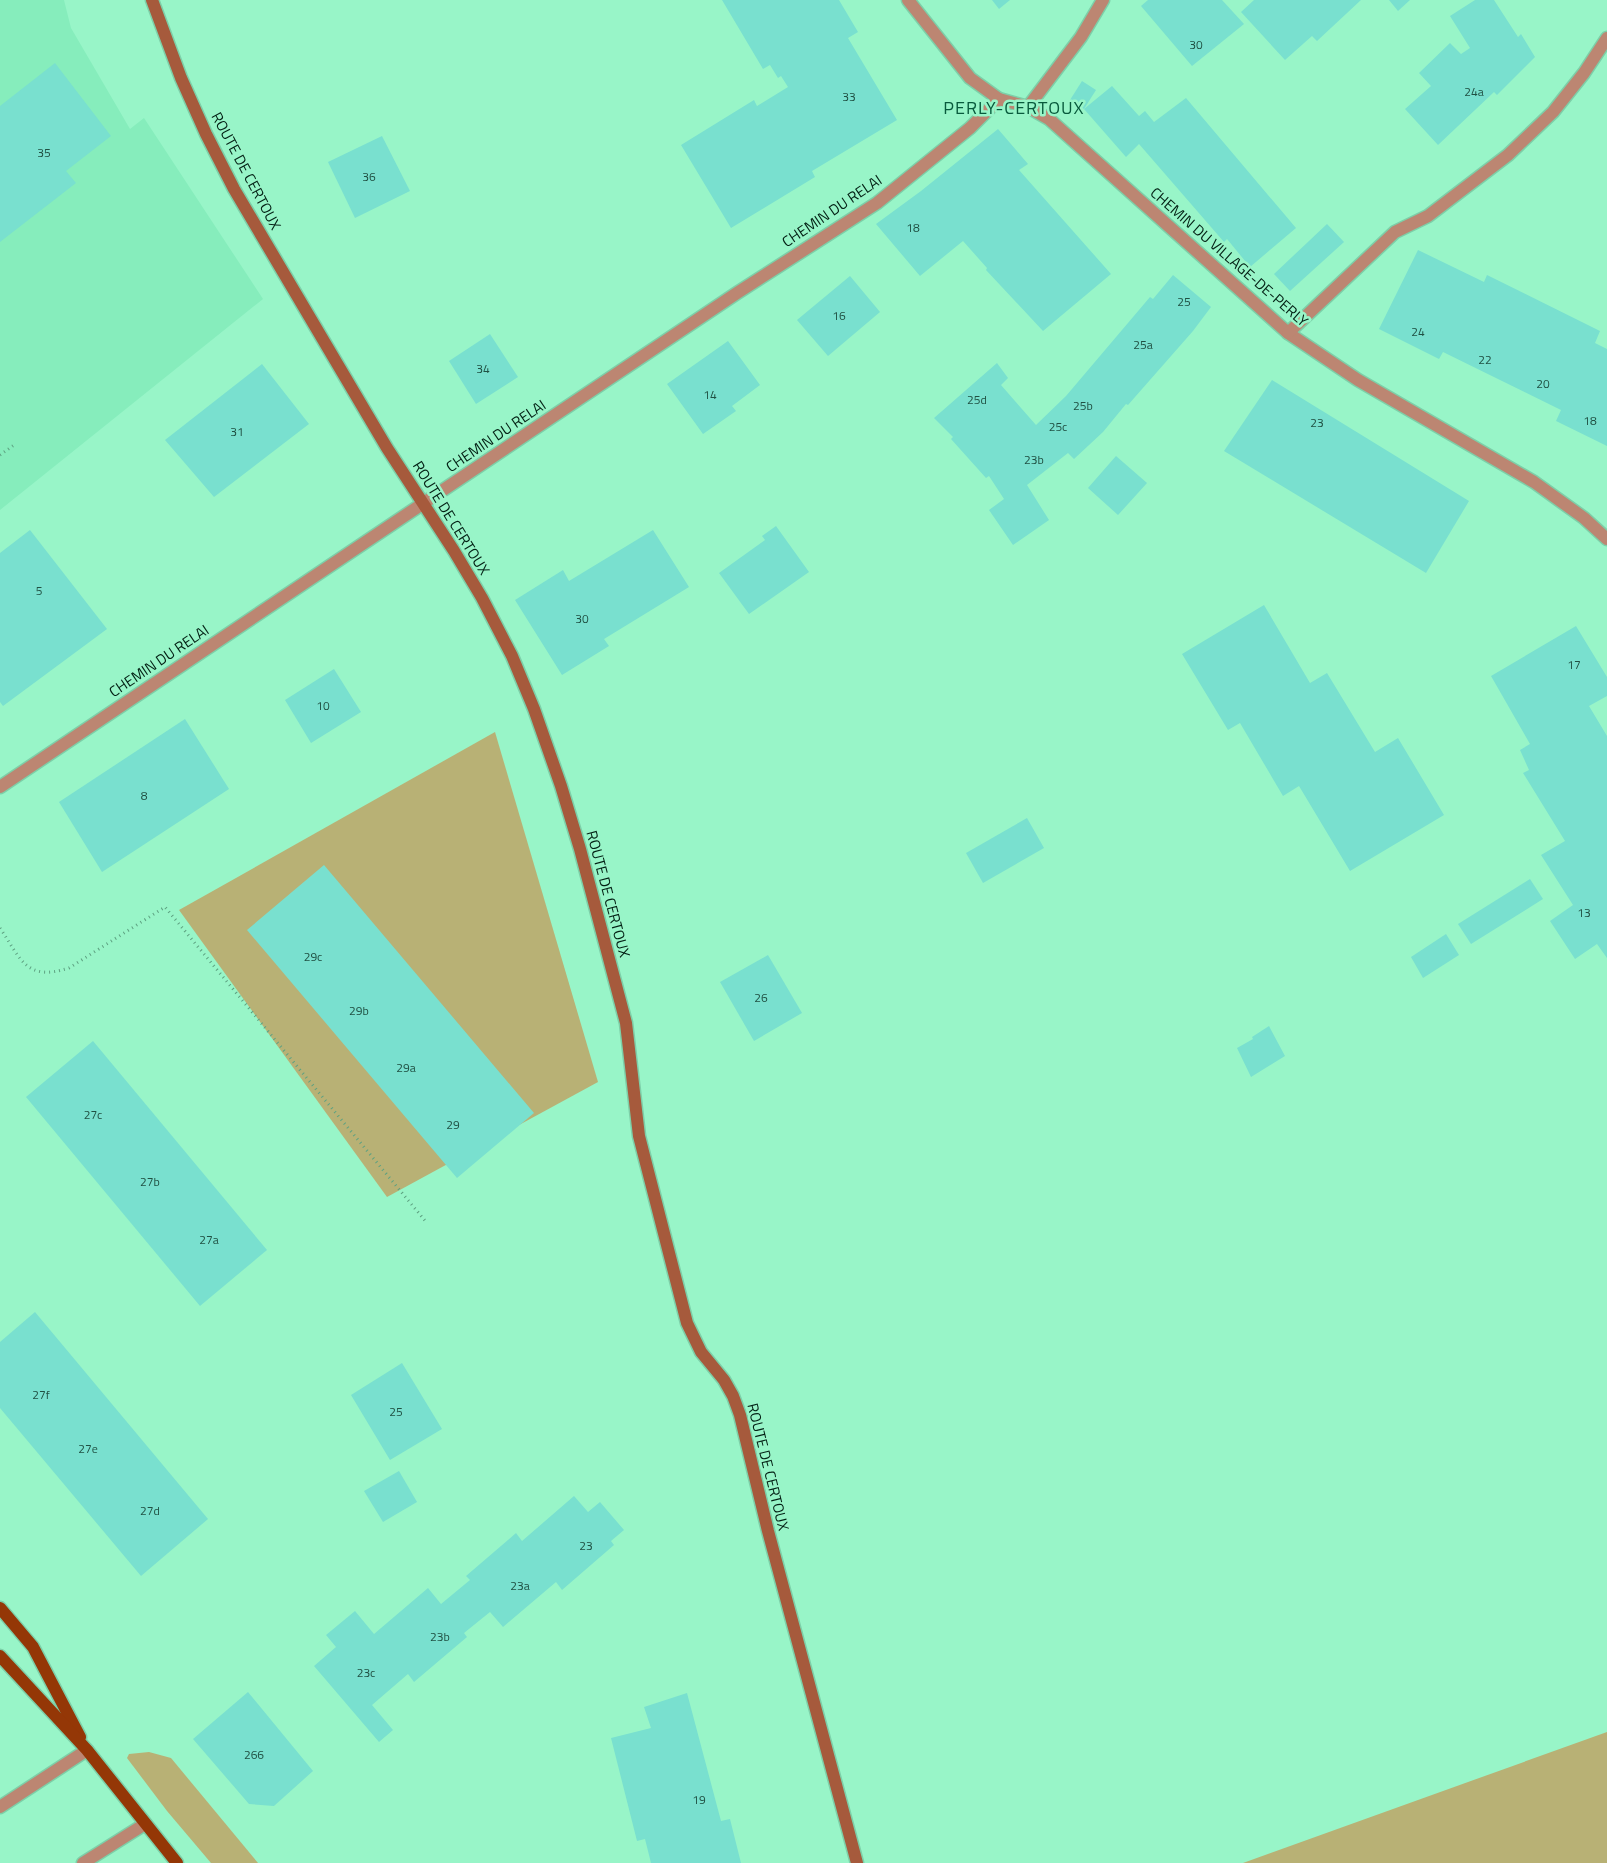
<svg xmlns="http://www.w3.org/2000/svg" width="1607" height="1863" font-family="'Titillium Web',sans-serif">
	<rect width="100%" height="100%" fill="#98f5c8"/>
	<polygon fill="#86edbc" points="0,0 64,0 71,28 130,129 144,118 263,299 0,510"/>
	<g fill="#b8b175">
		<polygon points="495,732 598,1082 387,1197 179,910"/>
		<polygon points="1607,1732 1607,1863 1243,1863"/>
		<polygon points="149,1752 171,1758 258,1863 211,1863 167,1811 127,1758 129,1754"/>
	</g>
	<g fill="#79e0cf">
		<polygon points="722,0 839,0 858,32 848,38 897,120 812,171 815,177 731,228 681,145 754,100 757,106 788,87 781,76 778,78 770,65 763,69"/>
		<polygon points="992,0 1010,0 999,9"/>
		<polygon points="1148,0 1222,0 1244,24 1192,66 1141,6"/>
		<polygon points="1254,0 1361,0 1317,41 1312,36 1285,60 1241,12"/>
		<polygon points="1389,0 1410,0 1398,11"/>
		<polygon points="1475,0 1494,0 1518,37 1521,34 1535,57 1497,95 1494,92 1438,145 1405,109 1431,86 1419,73 1450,43 1461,54 1470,48 1450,16"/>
		<polygon points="55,63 111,136 66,171 76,183 0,242 0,106"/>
		<polygon points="1082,81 1096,90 1084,109 1070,100"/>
		<polygon points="1112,86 1139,116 1145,111 1154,122 1186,98 1296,228 1250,267 1227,239 1224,242 1139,144 1126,157 1084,109"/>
		<polygon points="998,129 1028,164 1019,170 1111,274 1043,331 986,270 987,268 963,241 920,276 876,224 921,191"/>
		<polygon points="382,136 410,191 355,218 328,162"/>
		<polygon points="1327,224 1344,242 1290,291 1274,274"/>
		<polygon points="1418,250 1484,282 1487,275 1600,331 1595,343 1607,349 1607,446 1556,421 1561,410 1443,352 1439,359 1379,329"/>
		<polygon points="1173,275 1211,307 1193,331 1128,405 1126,404 1103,432 1074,459 1068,453 1027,485 1049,520 1013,545 989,510 1004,499 989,476 986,478 951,439 953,437 934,418 997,363 1008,378 1001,385 1036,425 1066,396 1150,297 1153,299"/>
		<polygon points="850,276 880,312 828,356 797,320"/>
		<polygon points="490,334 518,377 476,404 449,361"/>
		<polygon points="728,341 760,385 732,406 736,411 703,434 667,384"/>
		<polygon points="262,364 309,424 214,497 165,440"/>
		<polygon points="1272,380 1469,501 1426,573 1224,451"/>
		<polygon points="1116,456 1147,483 1118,515 1088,488"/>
		<polygon points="776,526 809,572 749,614 719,573 765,540 762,536"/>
		<polygon points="30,530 107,629 3,706 0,702 0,553"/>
		<polygon points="653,530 689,587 604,639 609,646 562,675 515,600 563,570 569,581"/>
		<polygon points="1264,605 1310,683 1327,673 1375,752 1398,738 1444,815 1350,871 1299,786 1283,796 1240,723 1228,730 1182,654"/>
		<polygon points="1576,626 1607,677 1607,696 1589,706 1607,736 1607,958 1597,944 1575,959 1550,921 1573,905 1541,855 1565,841 1523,773 1529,770 1520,750 1530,744 1491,676"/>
		<polygon points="334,669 361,712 311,743 285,700"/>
		<polygon points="185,719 229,789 102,872 59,802"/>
		<polygon points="1027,818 1044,848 983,883 966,853"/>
		<polygon points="324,865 534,1113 457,1178 247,930"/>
		<polygon points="1530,879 1543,899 1471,944 1458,924"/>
		<polygon points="1446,934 1459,955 1423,978 1411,957"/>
		<polygon points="768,955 802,1013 754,1041 720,982"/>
		<polygon points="1269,1026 1285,1056 1251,1077 1237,1048 1253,1039 1252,1037"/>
		<polygon points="93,1041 267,1250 200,1306 26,1097"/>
		<polygon points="35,1312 208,1519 141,1576 0,1408 0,1342"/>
		<polygon points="402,1363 442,1429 390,1460 351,1395"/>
		<polygon points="399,1471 417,1502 383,1522 364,1491"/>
		<polygon points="574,1496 588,1512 600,1502 624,1530 611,1541 614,1545 562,1590 556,1582 503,1627 490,1612 464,1633 467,1637 414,1682 408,1674 372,1705 393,1730 379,1742 314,1666 336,1647 326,1635 355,1611 374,1634 428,1588 441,1604 470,1580 466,1576 516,1533 522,1541"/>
		<polygon points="248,1692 313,1771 274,1806 249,1804 193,1739"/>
		<polygon points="687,1693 721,1821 730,1819 741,1863 651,1863 645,1839 637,1841 611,1738 651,1728 644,1707"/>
	</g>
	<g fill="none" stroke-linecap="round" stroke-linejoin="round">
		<g stroke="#7dcfa8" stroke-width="15">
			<polyline id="lane" points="83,1863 145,1824"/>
		</g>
		<g stroke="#7dcfa8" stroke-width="15">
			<g id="street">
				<polyline points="908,0 970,78 999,99 1028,107 1049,119 1288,333 1358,380 1534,482 1584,518 1607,539"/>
				<polyline points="1028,107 1081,37 1103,0"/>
				<polyline points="1288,333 1395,232 1428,216 1508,155 1553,112 1584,73 1607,38"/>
				<polyline points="0,787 737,293 877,203 970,128 999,99"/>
				<polyline points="0,1807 87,1750"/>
			</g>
		</g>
		<g stroke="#7dcfa8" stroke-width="15">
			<polyline id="secondary" points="152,0 181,78 206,134 234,189 387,448 454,551 482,598 512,656 534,709 561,786 580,849 626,1023 639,1136 687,1323 701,1352 724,1380 733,1396 740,1415 768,1531 857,1863"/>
		</g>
		<g stroke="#7dcfa8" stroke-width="15">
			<g id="primary">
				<polyline points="0,1608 33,1647 80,1737"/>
				<polyline points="0,1656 87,1750 177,1863"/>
			</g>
		</g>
		<g stroke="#5da181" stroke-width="3" stroke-dasharray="1 4" stroke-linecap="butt">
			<polyline points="0,455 14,445"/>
			<path d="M0,928C21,959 26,982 69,968L165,907L427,1223"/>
		</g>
		<use href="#lane" stroke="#bc8672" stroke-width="12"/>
		<use href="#street" stroke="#bc8672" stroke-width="12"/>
		<use href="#secondary" stroke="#a65a3c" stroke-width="12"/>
		<use href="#primary" stroke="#943706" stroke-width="12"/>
	</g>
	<g text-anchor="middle" stroke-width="5" stroke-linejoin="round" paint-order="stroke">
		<g font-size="12" fill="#205043">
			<text x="1196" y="49">30</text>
			<text x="1474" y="96">24a</text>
			<text x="849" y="101">33</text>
			<text x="44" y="157">35</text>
			<text x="369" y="181">36</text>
			<text x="913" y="232">18</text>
			<text x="1184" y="306">25</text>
			<text x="839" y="320">16</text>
			<text x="1418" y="336">24</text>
			<text x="1143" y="349">25a</text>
			<text x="1485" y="364">22</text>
			<text x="483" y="373">34</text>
			<text x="1543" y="388">20</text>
			<text x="710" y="399">14</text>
			<text x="977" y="404">25d</text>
			<text x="1083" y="410">25b</text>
			<text x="1590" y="425">18</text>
			<text x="1317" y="427">23</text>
			<text x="1058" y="431">25c</text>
			<text x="237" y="436">31</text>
			<text x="1034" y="464">23b</text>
			<text x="39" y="595">5</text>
			<text x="582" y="623">30</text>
			<text x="1574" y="669">17</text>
			<text x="323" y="710">10</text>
			<text x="144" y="800">8</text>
			<text x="1584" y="917">13</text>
			<text x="313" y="961">29c</text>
			<text x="761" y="1002">26</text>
			<text x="359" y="1015">29b</text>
			<text x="406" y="1072">29a</text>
			<text x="93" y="1119">27c</text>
			<text x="453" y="1129">29</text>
			<text x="150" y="1186">27b</text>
			<text x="209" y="1244">27a</text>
			<text x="41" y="1399">27f</text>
			<text x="396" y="1416">25</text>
			<text x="88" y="1453">27e</text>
			<text x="150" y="1515">27d</text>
			<text x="586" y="1550">23</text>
			<text x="520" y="1590">23a</text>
			<text x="440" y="1641">23b</text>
			<text x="366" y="1677">23c</text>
			<text x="254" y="1759">266</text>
			<text x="699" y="1804">19</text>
		</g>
		<g font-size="15" fill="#032014" stroke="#98f5c8">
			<text transform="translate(246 171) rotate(62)" y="5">ROUTE DE CERTOUX</text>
			<text transform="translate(832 211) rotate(-34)" y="5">CHEMIN DU RELAI</text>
			<text transform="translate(1229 257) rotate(41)" y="5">CHEMIN DU VILLAGE-DE-PERLY</text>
			<text transform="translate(496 436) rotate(-34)" y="5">CHEMIN DU RELAI</text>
			<text transform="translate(451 518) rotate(58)" y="5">ROUTE DE CERTOUX</text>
			<text transform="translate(159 661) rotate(-34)" y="5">CHEMIN DU RELAI</text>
			<text transform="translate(608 894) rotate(75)" y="5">ROUTE DE CERTOUX</text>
			<text transform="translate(768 1467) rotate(76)" y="5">ROUTE DE CERTOUX</text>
		</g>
		<g font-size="18" letter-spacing="1" fill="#085a3c" stroke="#98f5c8">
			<text x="1014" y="114">PERLY-CERTOUX</text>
		</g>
	</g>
</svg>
